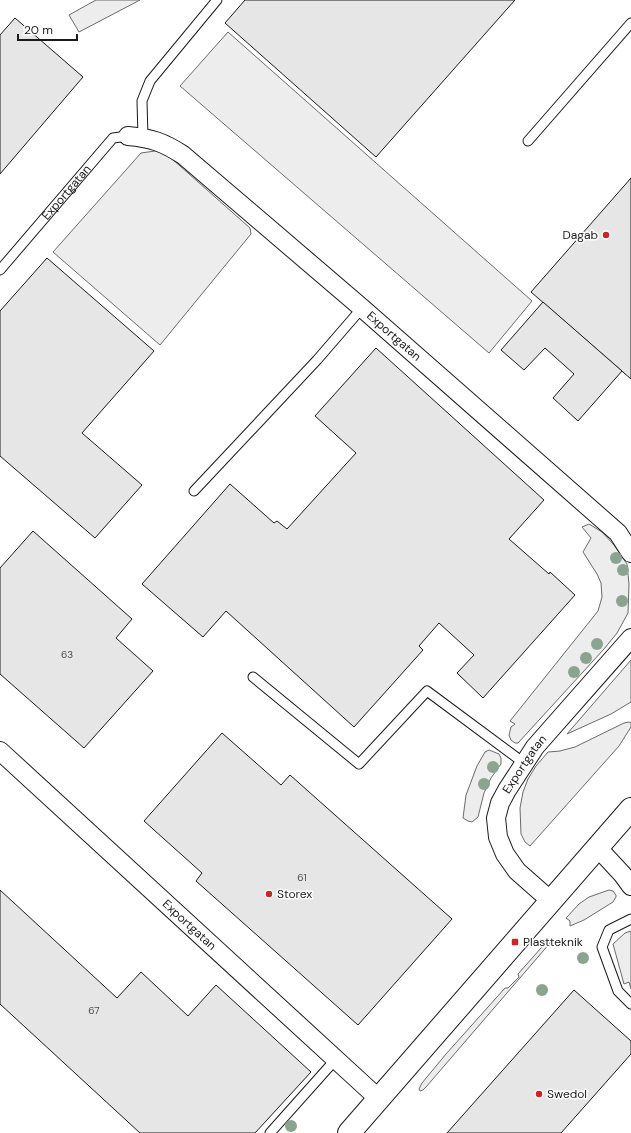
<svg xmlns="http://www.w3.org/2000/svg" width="631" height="1133" font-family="'DM Sans',sans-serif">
	<rect width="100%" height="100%" fill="#fff"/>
	<g fill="#ededed" stroke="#6a6a6a">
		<polygon points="96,0 140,0 79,32 69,15"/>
		<polygon points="228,32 532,301 489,353 180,86"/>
		<polygon points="162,150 250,228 251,234 160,345 53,252 141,153"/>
		<polygon points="589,524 602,532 614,545 627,564 629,584 628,613 617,633 604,649 518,743 515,743 511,740 509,735 511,727 515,724 510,721 598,611 602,597 601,583 597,574 583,552 591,538 582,527"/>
		<polygon points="631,660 631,702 611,714 567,734"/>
		<polygon points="629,722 631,723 631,727 619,746 530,846 525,842 521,834 520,808 523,792 528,779 536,766 548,752 560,751 575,747 624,723"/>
		<polygon points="489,750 499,754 501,758 501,764 491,778 484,793 478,817 472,822 468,821 463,818 466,795 477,766 485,752"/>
		<polygon points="609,890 613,891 616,895 616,897 613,902 584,920 570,926 570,921 566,918 579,904 589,897"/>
		<polygon points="631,931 631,989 629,982 624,984 613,944 625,933"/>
		<polygon points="549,939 550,943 426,1087 423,1090 420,1091 419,1089 422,1083 446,1054 505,988 508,988 519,977 518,974"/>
	</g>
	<g fill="#e6e6e6" stroke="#1a1a1a">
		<polygon points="245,0 515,0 376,157 225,23"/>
		<polygon points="15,18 83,77 0,174 0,35"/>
		<polygon points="631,178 631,379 531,292"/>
		<polygon points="47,258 154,351 82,433 142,485 95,538 0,456 0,311"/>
		<polygon points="543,302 622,371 578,421 553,398 574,374 545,348 524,370 501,350"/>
		<polygon points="376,348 544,500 509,539 549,574 550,572 575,595 483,698 457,673 474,655 439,623 419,646 423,650 354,727 226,611 203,637 142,584 230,484 274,523 277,521 287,529 356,453 315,416"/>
		<polygon points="33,531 132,619 116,638 153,671 84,748 0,674 0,568"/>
		<polygon points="222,733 281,785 290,775 452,919 358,1025 196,881 202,873 144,821"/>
		<polygon points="0,890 117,998 141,972 188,1016 216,985 311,1072 255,1133 140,1133 0,1004"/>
		<polygon points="574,990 631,1041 631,1054 561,1133 447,1133"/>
	</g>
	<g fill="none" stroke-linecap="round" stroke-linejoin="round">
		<g stroke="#1a1a1a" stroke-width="11">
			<g id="lane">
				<polyline points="143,137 142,101 150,81 217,0"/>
				<polyline points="528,141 631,23"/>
				<path id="s1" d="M0,270L113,138L128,136"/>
				<polyline points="194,491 317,360 362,308"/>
				<polyline points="253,677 359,764 427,691 524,763"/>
				<polyline points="631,919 609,930 602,947 618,991 631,1004"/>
				<polyline points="270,1133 336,1059"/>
			</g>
		</g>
		<g stroke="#1a1a1a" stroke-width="20">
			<g id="street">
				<path id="s2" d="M128,136C151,138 163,142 183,155L362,308L618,533L631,553"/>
				<path id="s3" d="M0,751L379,1099"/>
				<polyline points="597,847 623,875 631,886"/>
				<path id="s4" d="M551,901L517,871L505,854L498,837L496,818L500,803L507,790L535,747L631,638"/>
			</g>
		</g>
		<g stroke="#1a1a1a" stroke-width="24">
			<polyline id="secondary" points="349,1133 631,809"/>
		</g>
		<use href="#lane" stroke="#fff" stroke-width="9"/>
		<use href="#street" stroke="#fff" stroke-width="18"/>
		<use href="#secondary" stroke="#fff" stroke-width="22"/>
	</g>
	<g fill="#8aa48f">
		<circle cx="616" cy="558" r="6"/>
		<circle cx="623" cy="570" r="6"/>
		<circle cx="622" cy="601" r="6"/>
		<circle cx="597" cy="644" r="6"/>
		<circle cx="586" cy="658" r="6"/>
		<circle cx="574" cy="672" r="6"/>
		<circle cx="493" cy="767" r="6"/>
		<circle cx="484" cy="784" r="6"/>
		<circle cx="583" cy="958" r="6"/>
		<circle cx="542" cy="990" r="6"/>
		<circle cx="291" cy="1126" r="6"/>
	</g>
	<g fill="#c62828" stroke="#fff" stroke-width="1.5">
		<circle cx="606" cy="235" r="4"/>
		<circle cx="269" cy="894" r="4"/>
		<rect x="511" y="938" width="8" height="8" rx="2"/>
		<circle cx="539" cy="1094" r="4"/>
	</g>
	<g text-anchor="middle" stroke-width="3" stroke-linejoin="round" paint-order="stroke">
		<g font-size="10" fill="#4d4d4d">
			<text x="67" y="658">63</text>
			<text x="302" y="881">61</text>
			<text x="94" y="1014">67</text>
		</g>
		<g font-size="12" fill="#1a1a1a" stroke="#fff">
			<text dy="4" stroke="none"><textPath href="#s1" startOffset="102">Exportgatan</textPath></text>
			<text dy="4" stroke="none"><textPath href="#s2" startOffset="337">Exportgatan</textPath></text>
			<text dy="4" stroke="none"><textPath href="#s4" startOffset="165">Exportgatan</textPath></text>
			<text dy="4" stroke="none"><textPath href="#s3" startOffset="257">Exportgatan</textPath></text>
		</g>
		<g font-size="12" fill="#1a1a1a" stroke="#fff" text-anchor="start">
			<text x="598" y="239" text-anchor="end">Dagab</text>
			<text x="277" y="898">Storex</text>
			<text x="523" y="946">Plastteknik</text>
			<text x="547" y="1098">Swedol</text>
		</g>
	</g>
	<path d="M18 34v6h59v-6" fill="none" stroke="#1a1a1a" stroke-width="2"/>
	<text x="24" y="34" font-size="12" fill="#1a1a1a" stroke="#ffffff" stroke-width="3" paint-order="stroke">20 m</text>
</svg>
